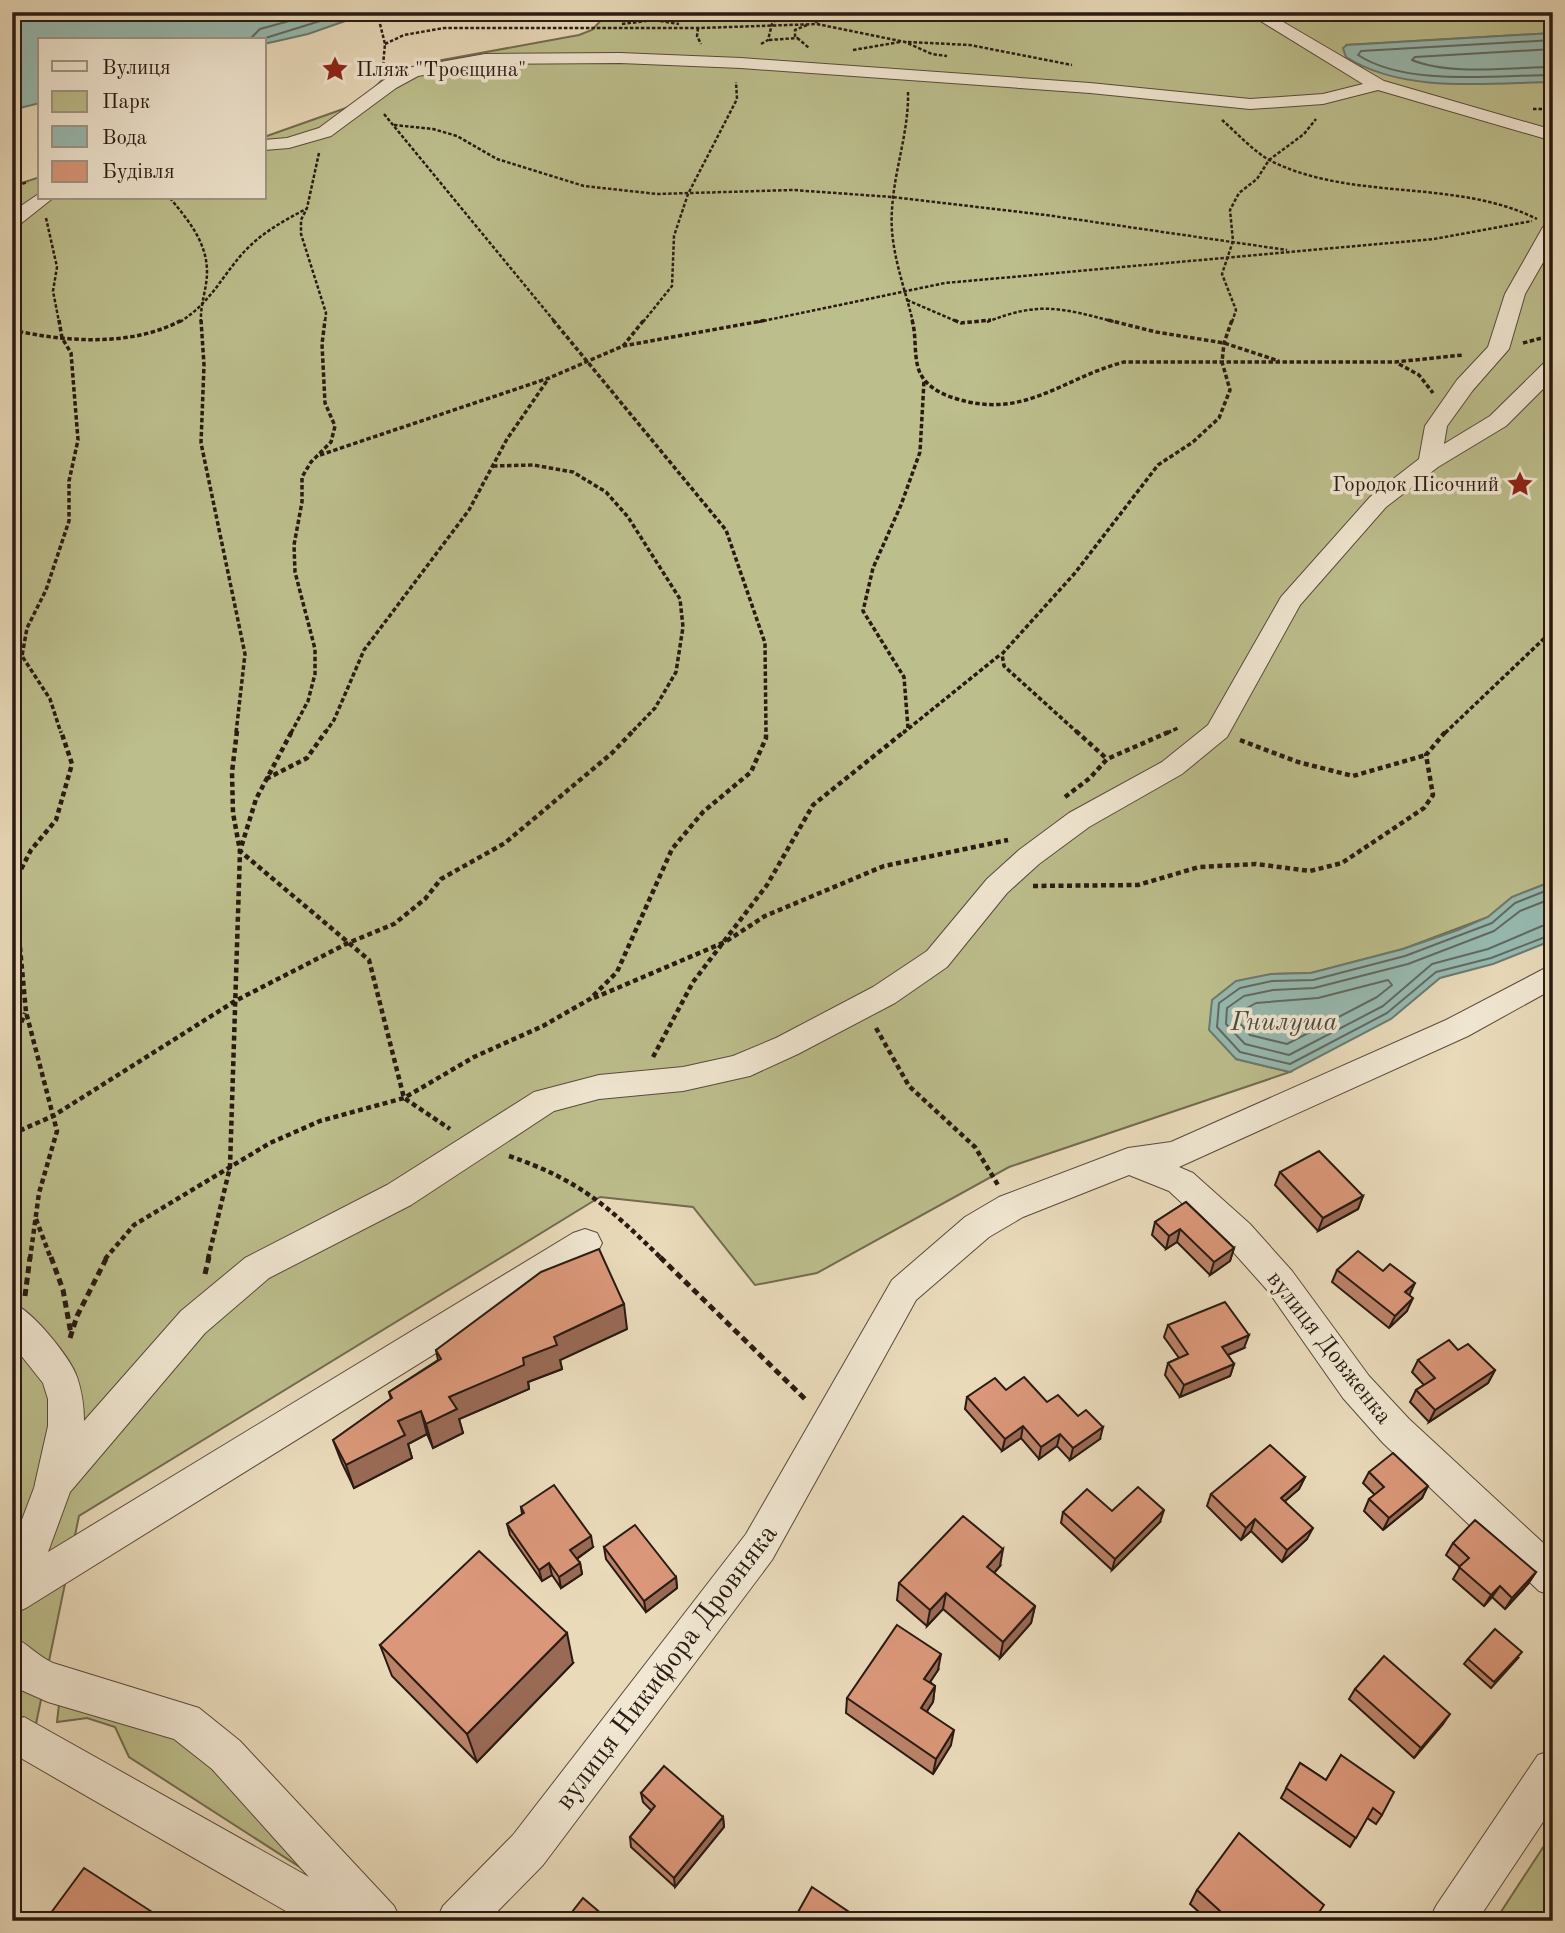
<svg xmlns="http://www.w3.org/2000/svg" width="1565" height="1933" font-family="'Old Standard TT',serif">
	<rect width="100%" height="100%" fill="#e9daba"/>
	<filter id="stains"><feTurbulence type="fractalNoise" baseFrequency=".00286" numOctaves="4"/><feColorMatrix values="0 0 0 0 .2 0 0 0 0 .09 0 0 0 0 .02 0 0 0 .5 -.17"/></filter>
	<radialGradient id="worn" r=".72"><stop offset=".6" stop-color="#630" stop-opacity="0"/><stop offset="1" stop-color="#630" stop-opacity=".3"/></radialGradient>
	<g fill="#bcbe8c" stroke="#726c4f" stroke-width="2">
		<polygon points="636,12 842,12 850,16 879,12 1553,12 1553,33 1347,45 1361,66 1420,81 1553,82 1553,881 1512,897 1488,917 1403,949 1311,973 1271,974 1236,1059 1290,1072 1009,1167 817,1273 755,1285 693,1207 600,1197 79,1516 36,1724 12,1744 12,186 40,177 40,198 264,198 264,137 346,108 364,99 387,75 426,63 579,35 592,30 606,15"/>
		<polygon points="60,1695 175,1729 354,1902 129,1757 115,1727 87,1718 57,1722"/>
		<polygon points="1553,1832 1553,1921 1495,1921"/>
	</g>
	<g fill="#97bab1" stroke="#6b7a71" stroke-width="2">
		<polygon points="12,12 371,12 308,34 264,44 264,40 40,40 40,103 12,110"/>
		<path d="M1553,33V82C1487,83 1404,94 1346,57L1343,48L1347,45Z"/>
		<polygon points="1553,881 1553,940 1493,964 1440,978 1391,1019 1290,1072 1236,1059 1209,1030 1212,1000 1236,981 1271,974 1311,973 1403,949 1458,930 1488,917 1512,897"/>
	</g>
	<g fill="none" stroke-linecap="round" stroke-linejoin="round">
		<g stroke="#606a62" stroke-width="2">
			<polyline points="249,40 260,29 322,12"/>
			<polyline points="259,40 349,12"/>
			<path d="M1553,40L1361,51L1358,55C1407,87 1496,75 1553,75"/>
			<path d="M1553,49L1415,57L1412,60C1450,76 1512,67 1553,67"/>
			<polyline points="1553,888 1515,903 1492,923 1405,956 1313,980 1272,981 1240,988 1219,1003 1217,1027 1240,1052 1290,1064 1387,1013 1436,972 1491,958 1553,934"/>
			<polyline points="1553,898 1520,911 1494,931 1408,964 1314,988 1273,990 1244,996 1227,1008 1226,1024 1245,1044 1289,1055 1383,1006 1432,964 1488,949 1542,926 1553,925"/>
			<polygon points="1388,980 1392,985 1377,997 1287,1044 1250,1035 1237,1020 1238,1013 1256,1003 1318,998"/>
		</g>
		<g stroke="#594a3c" stroke-width="2">
			<g id="minor">
				<polygon points="1246,12 1266,12 1384,81 1553,130 1553,141 1378,90 1323,104 1250,109 1090,93 741,68 620,63 485,64 418,76 396,88 331,136 289,148 264,150 264,140 287,138 319,128 384,80 407,68 485,54 620,53 741,58 1090,83 1250,99 1323,94 1363,84"/>
				<polygon points="40,193 40,198 53,198 19,225 12,227 12,212"/>
				<path d="M1553,221V245L1525,294L1509,349L1473,390L1447,426L1444,444L1490,416L1545,362L1553,361V379L1506,426L1438,467L1386,507L1300,605L1227,737L1182,774L1089,827L1039,864L1007,893L947,967L895,1003L798,1054L750,1076L683,1091L599,1099L554,1111L411,1205L269,1278L205,1333L70,1492L48,1552L573,1233L585,1229L597,1233L602,1243L597,1253L26,1608L12,1614V1546L34,1488L48,1426V1399L43,1383L12,1344V1303C32,1310 70,1357 77,1377C82,1392 84,1406 84,1421L181,1311L245,1258L387,1185L534,1092L599,1075L683,1067L733,1056L776,1038L873,987L927,951L987,879L1019,850L1069,813L1162,762L1208,725L1281,597L1370,497L1419,459L1425,426L1457,380L1488,347L1505,294L1543,227Z"/>
				<polygon points="1553,964 1553,989 1468,1036 1179,1167 1193,1173 1250,1224 1292,1271 1369,1376 1409,1419 1553,1552 1553,1596 1539,1591 1383,1443 1343,1398 1268,1291 1226,1244 1169,1191 1129,1175 1023,1217 989,1237 916,1300 772,1560 543,1865 488,1921 436,1921 443,1906 513,1835 746,1534 892,1280 965,1217 999,1197 1128,1148 1171,1142 1446,1020"/>
				<path d="M12,1637C28,1643 37,1656 53,1663L199,1708L240,1741L394,1906L401,1921H303L12,1753V1722L24,1717L309,1877L212,1769L174,1739L48,1702L12,1686Z"/>
				<polygon points="1553,1750 1553,1807 1477,1921 1429,1921 1436,1906 1538,1755"/>
			</g>
		</g>
		<g stroke="#291a12" stroke-width="2.5" stroke-dasharray="3.5 2" stroke-linecap="butt">
			<polyline points="815,22 829,18 817,12"/>
			<polyline points="380,24 385,44 383,65"/>
			<polyline points="622,24 654,20 679,24"/>
			<polyline points="807,25 795,30 795,36 809,48"/>
			<polyline points="698,28 697,36 701,44"/>
			<polyline points="769,40 798,38"/>
			<polyline points="908,42 970,45 1072,65"/>
			<polyline points="385,44 404,35 444,28 700,28 817,24 905,42 932,54 947,56"/>
			<polyline points="761,44 768,40 772,24 783,12"/>
			<polyline points="853,50 900,42"/>
			<path d="M908,92C909,132 894,170 892,210C889,248 904,285 913,322"/>
			<polyline points="1533,109 1553,109"/>
			<polyline points="384,114 555,322"/>
			<path d="M1222,120C1237,133 1254,152 1271,161C1354,202 1455,178 1537,219"/>
			<polyline points="394,125 433,129 457,136 497,159 584,186 657,194 793,190 892,197 1046,215 1287,250"/>
			<polyline points="319,153 307,208 301,220 301,234 326,313 325,322"/>
			<polyline points="12,187 28,182"/>
			<path d="M170,198C188,220 207,242 207,272C207,289 200,304 201,322"/>
			<polyline points="46,218 57,267 53,291 59,322"/>
			<polyline points="907,300 958,322"/>
			<path d="M180,322C211,302 220,279 243,253C260,234 283,221 306,209"/>
			<polyline points="643,322 672,286 674,236 688,194 737,99 736,82"/>
			<polyline points="758,322 945,283 1434,239 1532,221"/>
			<path d="M987,322C1039,301 1062,308 1115,322"/>
			<polyline points="1232,322 1236,310 1222,274 1233,241 1230,210 1239,193 1257,179 1269,160 1304,134 1316,119"/>
		</g>
		<g stroke="#291a12" stroke-width="3.5" stroke-dasharray="4.5 2.5" stroke-linecap="butt">
			<polyline points="59,320 62,338 71,353 78,440 69,481 69,521 46,590 27,628 22,656 50,699 61,733"/>
			<polyline points="201,320 204,365 201,443 245,654 236,733"/>
			<polyline points="553,320 726,530 765,643 766,733"/>
			<path d="M912,320C917,337 913,357 920,373C926,386 941,394 954,398C1024,421 1062,378 1124,362H1395L1463,355"/>
			<polyline points="954,320 961,323 991,320"/>
			<polyline points="1108,320 1156,332 1224,343 1279,361"/>
			<path d="M12,330C66,342 132,347 182,320"/>
			<polyline points="1523,343 1553,335"/>
			<polyline points="623,346 644,320"/>
			<polyline points="1399,364 1419,375 1433,393"/>
			<polyline points="320,455 549,378 623,346 767,320"/>
			<polyline points="493,466 533,465 573,472 606,492 628,517 680,599 683,627 676,672 655,708 631,733"/>
			<polyline points="12,640 22,656"/>
			<polyline points="908,728 904,677 863,611 873,568 901,505 920,452 924,381"/>
			<polyline points="291,733 308,701 315,674 315,649 295,572 294,545 302,502 302,477 311,462 331,442 335,426 325,403 322,344 325,320"/>
			<polyline points="325,733 334,720 364,650 469,510 507,439 549,378"/>
			<polyline points="903,733 1001,654"/>
			<polyline points="1078,733 1004,666 1002,654 1075,573 1158,465 1193,442 1219,418 1230,390 1222,362 1224,343 1232,320"/>
			<polyline points="1167,733 1178,728"/>
			<polyline points="1445,733 1553,630"/>
		</g>
		<g stroke="#291a12" stroke-width="4.5" stroke-dasharray="5 3.5" stroke-linecap="butt">
			<polyline points="237,731 232,772 233,813 240,851 369,960 404,1098 450,1129"/>
			<polyline points="1076,731 1107,759"/>
			<polyline points="1240,740 1298,762 1353,776 1426,755"/>
			<polyline points="266,779 307,758 326,731"/>
			<polyline points="1065,797 1090,778 1107,759 1171,731"/>
			<polyline points="1033,886 1138,885 1199,867 1256,864 1310,871 1342,863 1424,808 1433,795 1426,755 1446,731"/>
			<polyline points="594,998 725,942 765,916 884,866 1008,840"/>
			<polyline points="876,1028 909,1086 975,1147 998,1185"/>
			<polyline points="12,1046 25,1013"/>
			<polyline points="653,1057 693,982 767,885 813,805 905,731"/>
			<polyline points="12,1134 53,1116 235,1001 348,943 394,924 425,899 441,879 505,843 612,753 633,731"/>
			<path d="M509,1156C580,1180 610,1208 662,1259"/>
			<polyline points="36,1219 51,1259"/>
			<polyline points="30,1259 39,1193 57,1131 26,1012 14,883 31,850 56,820 72,764 61,731"/>
			<polyline points="105,1259 134,1225 270,1143 320,1121 404,1098 474,1057 543,1026 590,999 617,972 672,849 703,812 751,772 766,738 766,731"/>
			<polyline points="208,1259 230,1167 240,851 256,799 292,731"/>
		</g>
		<g stroke="#291a12" stroke-width="5" stroke-dasharray="7 4.5" stroke-linecap="butt">
			<polyline points="51,1257 63,1290 71,1334"/>
			<polyline points="660,1257 807,1401"/>
			<polyline points="205,1274 209,1257"/>
			<polyline points="25,1296 30,1257"/>
			<polyline points="70,1338 77,1316 107,1257"/>
		</g>
		<use href="#minor" fill="#f1e7d2" fill-rule="evenodd"/>
	</g>
	<g fill="#bb8268" stroke="#291a12" stroke-width="2">
		<polygon points="1280,1172 1363,1196 1358,1209 1318,1231 1275,1185"/>
		<polygon points="1186,1202 1234,1248 1230,1261 1210,1275 1177,1242 1166,1249 1152,1235 1155,1222"/>
		<polygon points="1337,1270 1409,1295 1407,1311 1389,1328 1332,1282"/>
		<polygon points="1168,1325 1244,1348 1228,1355 1234,1364 1230,1376 1180,1397 1165,1375 1168,1363 1179,1358 1164,1337"/>
		<polygon points="627,1329 560,1360 562,1369 528,1382 529,1389 459,1419 463,1433 433,1448 427,1434 408,1444 412,1458 354,1488 342,1463 333,1440 391,1399 389,1392 438,1360 436,1350"/>
		<polygon points="1458,1350 1495,1370 1488,1383 1429,1422 1410,1402 1416,1390 1424,1385 1412,1372 1418,1360"/>
		<polygon points="1006,1390 1100,1439 1070,1460 1057,1446 1039,1459 1021,1438 1002,1451 965,1409 967,1397"/>
		<polygon points="1369,1472 1422,1498 1383,1530 1364,1511 1369,1499 1375,1495 1363,1483"/>
		<polygon points="1305,1477 1299,1489 1285,1501 1307,1539 1282,1562 1251,1531 1241,1540 1207,1506 1211,1494"/>
		<polygon points="521,1507 593,1547 577,1559 580,1563 582,1574 561,1588 552,1575 542,1581 510,1535 507,1524 522,1514"/>
		<polygon points="1063,1512 1160,1522 1112,1570 1061,1523"/>
		<polygon points="1453,1543 1536,1572 1528,1584 1505,1609 1492,1597 1484,1606 1453,1579 1460,1567 1446,1555"/>
		<polygon points="604,1547 676,1577 677,1588 646,1612 606,1559"/>
		<polygon points="1000,1566 994,1573 1035,1606 1031,1623 1000,1658 943,1609 927,1626 897,1600 899,1583"/>
		<polygon points="380,1645 573,1663 477,1762 392,1676"/>
		<polygon points="1518,1658 1491,1688 1464,1664 1468,1659"/>
		<polygon points="938,1670 930,1682 935,1686 933,1702 927,1711 951,1745 933,1774 846,1713 847,1698"/>
		<polygon points="1355,1689 1443,1724 1414,1758 1349,1699"/>
		<polygon points="1341,1755 1382,1815 1376,1824 1367,1818 1350,1847 1281,1798 1300,1763 1326,1780"/>
		<polygon points="641,1793 723,1817 724,1827 675,1887 631,1847 630,1837 652,1811 643,1802"/>
		<polygon points="1197,1890 1313,1921 1209,1921 1190,1904"/>
	</g>
	<g fill="#996a55" stroke="#291a12" stroke-width="2">
		<polygon points="1363,1196 1358,1209 1318,1231 1323,1218"/>
		<polygon points="1180,1229 1177,1242 1166,1249 1169,1236"/>
		<polygon points="1234,1248 1230,1261 1210,1275 1214,1262"/>
		<polygon points="1415,1283 1409,1296 1405,1292"/>
		<polygon points="1413,1298 1407,1311 1389,1328 1395,1316"/>
		<polygon points="624,1304 627,1329 560,1360 562,1369 528,1382 529,1389 459,1419 463,1433 433,1448 426,1424 449,1397 523,1358 554,1337"/>
		<polygon points="1249,1335 1244,1348 1218,1359 1222,1347"/>
		<polygon points="1234,1364 1230,1376 1180,1397 1184,1385"/>
		<polygon points="1495,1370 1488,1383 1429,1422 1435,1410"/>
		<polygon points="421,1411 427,1434 408,1444 412,1458 354,1488 346,1465 398,1421"/>
		<polygon points="1023,1426 1021,1438 1002,1451 1005,1439"/>
		<polygon points="1103,1427 1100,1439 1070,1460 1073,1448"/>
		<polygon points="1060,1434 1057,1446 1039,1459 1041,1447"/>
		<polygon points="1305,1477 1299,1489 1276,1509 1281,1498"/>
		<polygon points="1428,1486 1422,1498 1383,1530 1389,1518"/>
		<polygon points="1164,1510 1160,1522 1112,1570 1115,1559"/>
		<polygon points="1255,1519 1251,1531 1241,1540 1246,1528"/>
		<polygon points="1313,1528 1307,1539 1282,1562 1287,1550"/>
		<polygon points="591,1536 593,1547 573,1561 570,1550"/>
		<polygon points="1003,1549 1000,1566 984,1584 987,1567"/>
		<polygon points="549,1563 552,1575 542,1581 539,1570"/>
		<polygon points="580,1563 582,1574 561,1588 559,1577"/>
		<polygon points="1536,1572 1528,1584 1505,1609 1512,1598"/>
		<polygon points="676,1577 677,1588 646,1612 644,1601"/>
		<polygon points="1500,1586 1492,1597 1484,1606 1491,1595"/>
		<polygon points="946,1593 943,1609 927,1626 930,1610"/>
		<polygon points="1035,1606 1031,1623 1000,1658 1003,1642"/>
		<polygon points="567,1633 573,1663 477,1762 467,1734"/>
		<polygon points="941,1654 938,1670 922,1694 924,1679"/>
		<polygon points="935,1686 933,1702 919,1723 921,1708"/>
		<polygon points="1450,1714 1443,1724 1414,1758 1421,1748"/>
		<polygon points="954,1730 951,1745 933,1774 936,1759"/>
		<polygon points="723,1817 724,1827 675,1887 674,1878"/>
	</g>
	<g fill="#da9779" stroke="#291a12" stroke-width="2">
		<polygon points="1319,1151 1363,1196 1323,1218 1280,1172"/>
		<polygon points="1186,1202 1234,1248 1214,1262 1180,1229 1169,1236 1155,1222"/>
		<polygon points="599,1249 624,1304 554,1337 557,1345 523,1358 524,1365 449,1397 457,1409 426,1424 421,1411 398,1421 405,1435 346,1465 333,1440 392,1398 389,1392 441,1359 436,1350 541,1272"/>
		<polygon points="1358,1251 1383,1271 1390,1264 1415,1283 1405,1292 1413,1298 1395,1316 1337,1270"/>
		<polygon points="1225,1302 1249,1335 1222,1347 1234,1364 1184,1385 1168,1363 1188,1354 1168,1325"/>
		<polygon points="1449,1340 1458,1350 1468,1344 1495,1370 1435,1410 1416,1390 1435,1378 1418,1360"/>
		<polygon points="1024,1377 1047,1402 1058,1395 1078,1416 1086,1410 1103,1427 1073,1448 1060,1434 1041,1447 1023,1426 1005,1439 967,1397 995,1378 1006,1390"/>
		<polygon points="1270,1445 1305,1477 1281,1498 1313,1528 1287,1550 1255,1519 1246,1528 1211,1494"/>
		<polygon points="1393,1453 1428,1486 1389,1518 1369,1499 1384,1487 1369,1472"/>
		<polygon points="554,1485 591,1536 570,1550 580,1563 559,1577 549,1563 539,1570 507,1524 524,1513 521,1507"/>
		<polygon points="1138,1487 1164,1510 1115,1559 1063,1512 1087,1489 1112,1511"/>
		<polygon points="963,1516 1003,1549 987,1567 1035,1606 1003,1642 946,1593 930,1610 899,1583"/>
		<polygon points="1475,1520 1536,1572 1512,1598 1500,1586 1491,1595 1459,1567 1469,1558 1453,1543"/>
		<polygon points="635,1525 676,1577 644,1601 604,1547"/>
		<polygon points="479,1551 567,1633 467,1734 380,1645"/>
		<polygon points="897,1625 941,1654 924,1679 935,1686 921,1708 954,1730 936,1759 847,1698"/>
		<polygon points="1495,1629 1522,1652 1494,1682 1468,1659"/>
		<polygon points="1384,1656 1450,1714 1421,1748 1355,1689"/>
		<polygon points="1341,1755 1394,1792 1382,1815 1373,1808 1356,1838 1286,1788 1300,1763 1326,1780"/>
		<polygon points="664,1766 723,1817 674,1878 630,1837 655,1806 641,1793"/>
		<polygon points="1239,1833 1324,1905 1313,1921 1231,1921 1197,1890"/>
		<polygon points="84,1868 163,1919 162,1921 45,1921"/>
		<polygon points="812,1887 855,1916 853,1921 793,1921"/>
		<polygon points="583,1898 610,1921 565,1921"/>
		<polygon points="1112,1912 1121,1921 1104,1921"/>
	</g>
	<defs>
		<g id="sight-bare" transform="scale(2.1)"><path d="M0-6L1.8-2.2L6-1.7L2.9 1.2L3.7 5.4L0 3.3L-3.7 5.4L-2.9 1.2L-6-1.7L-1.8-2.2Z" fill="#8f2418" stroke="#f1e7d2" stroke-width="2.5" paint-order="stroke"/></g>
	</defs>
	<g fill-rule="evenodd">
		<use href="#sight-bare" x="335" y="69"/>
		<use href="#sight-bare" x="1520" y="484"/>
	</g>
	<g text-anchor="middle" stroke-width="7" stroke-linejoin="round" paint-order="stroke">
		<g font-size="21" fill="#291a12" stroke="#f1e7d2" text-anchor="start">
			<text x="356" y="76">Пляж "Троєщина"</text>
			<text x="1499" y="491" text-anchor="end">Городок Пісочний</text>
		</g>
		<g font-size="24" fill="#291a12" stroke="#f1e7d2">
			<text transform="translate(1330 1347) rotate(52)" y="8">вулиця Довженка</text>
		</g>
		<g font-size="26" font-style="italic" fill="#4a4a42" stroke="#f1e7d2">
			<text x="1284" y="1030">Гнилуша</text>
		</g>
		<g font-size="28" fill="#291a12" stroke="#f1e7d2">
			<text transform="translate(665 1666) rotate(-53)" y="10">вулиця Никифора Дровняка</text>
		</g>
	</g>
	<rect width="1565" height="1933" fill="none" stroke="#e9daba" stroke-width="42"/>
	<rect x="14" y="14" width="1537" height="1905" fill="none" stroke="#291a12" stroke-width="3.5"/>
	<rect x="21" y="21" width="1523" height="1891" fill="none" stroke="#291a12" stroke-width="2"/>
	<rect x="38" y="38" width="228" height="161" fill="#f1e7d2" stroke="#a19585" stroke-width="2"/>
	<rect x="52" y="61" width="35" height="10" fill="#f1e7d2" stroke="#a19585" stroke-width="2"/>
	<text x="102" y="74" font-size="21" fill="#291a12">Вулиця</text>
	<rect x="52" y="91" width="35" height="21" fill="#bcbe8c" stroke="#a19585" stroke-width="2"/>
	<text x="102" y="108" font-size="21" fill="#291a12">Парк</text>
	<rect x="52" y="126" width="35" height="21" fill="#97bab1" stroke="#a19585" stroke-width="2"/>
	<text x="102" y="144" font-size="21" fill="#291a12">Вода</text>
	<rect x="52" y="161" width="35" height="21" fill="#da9779" stroke="#a19585" stroke-width="2"/>
	<text x="102" y="178" font-size="21" fill="#291a12">Будівля</text>
	<rect width="100%" height="100%" filter="url(#stains)"/>
	<rect width="100%" height="100%" fill="url(#worn)"/>
</svg>
